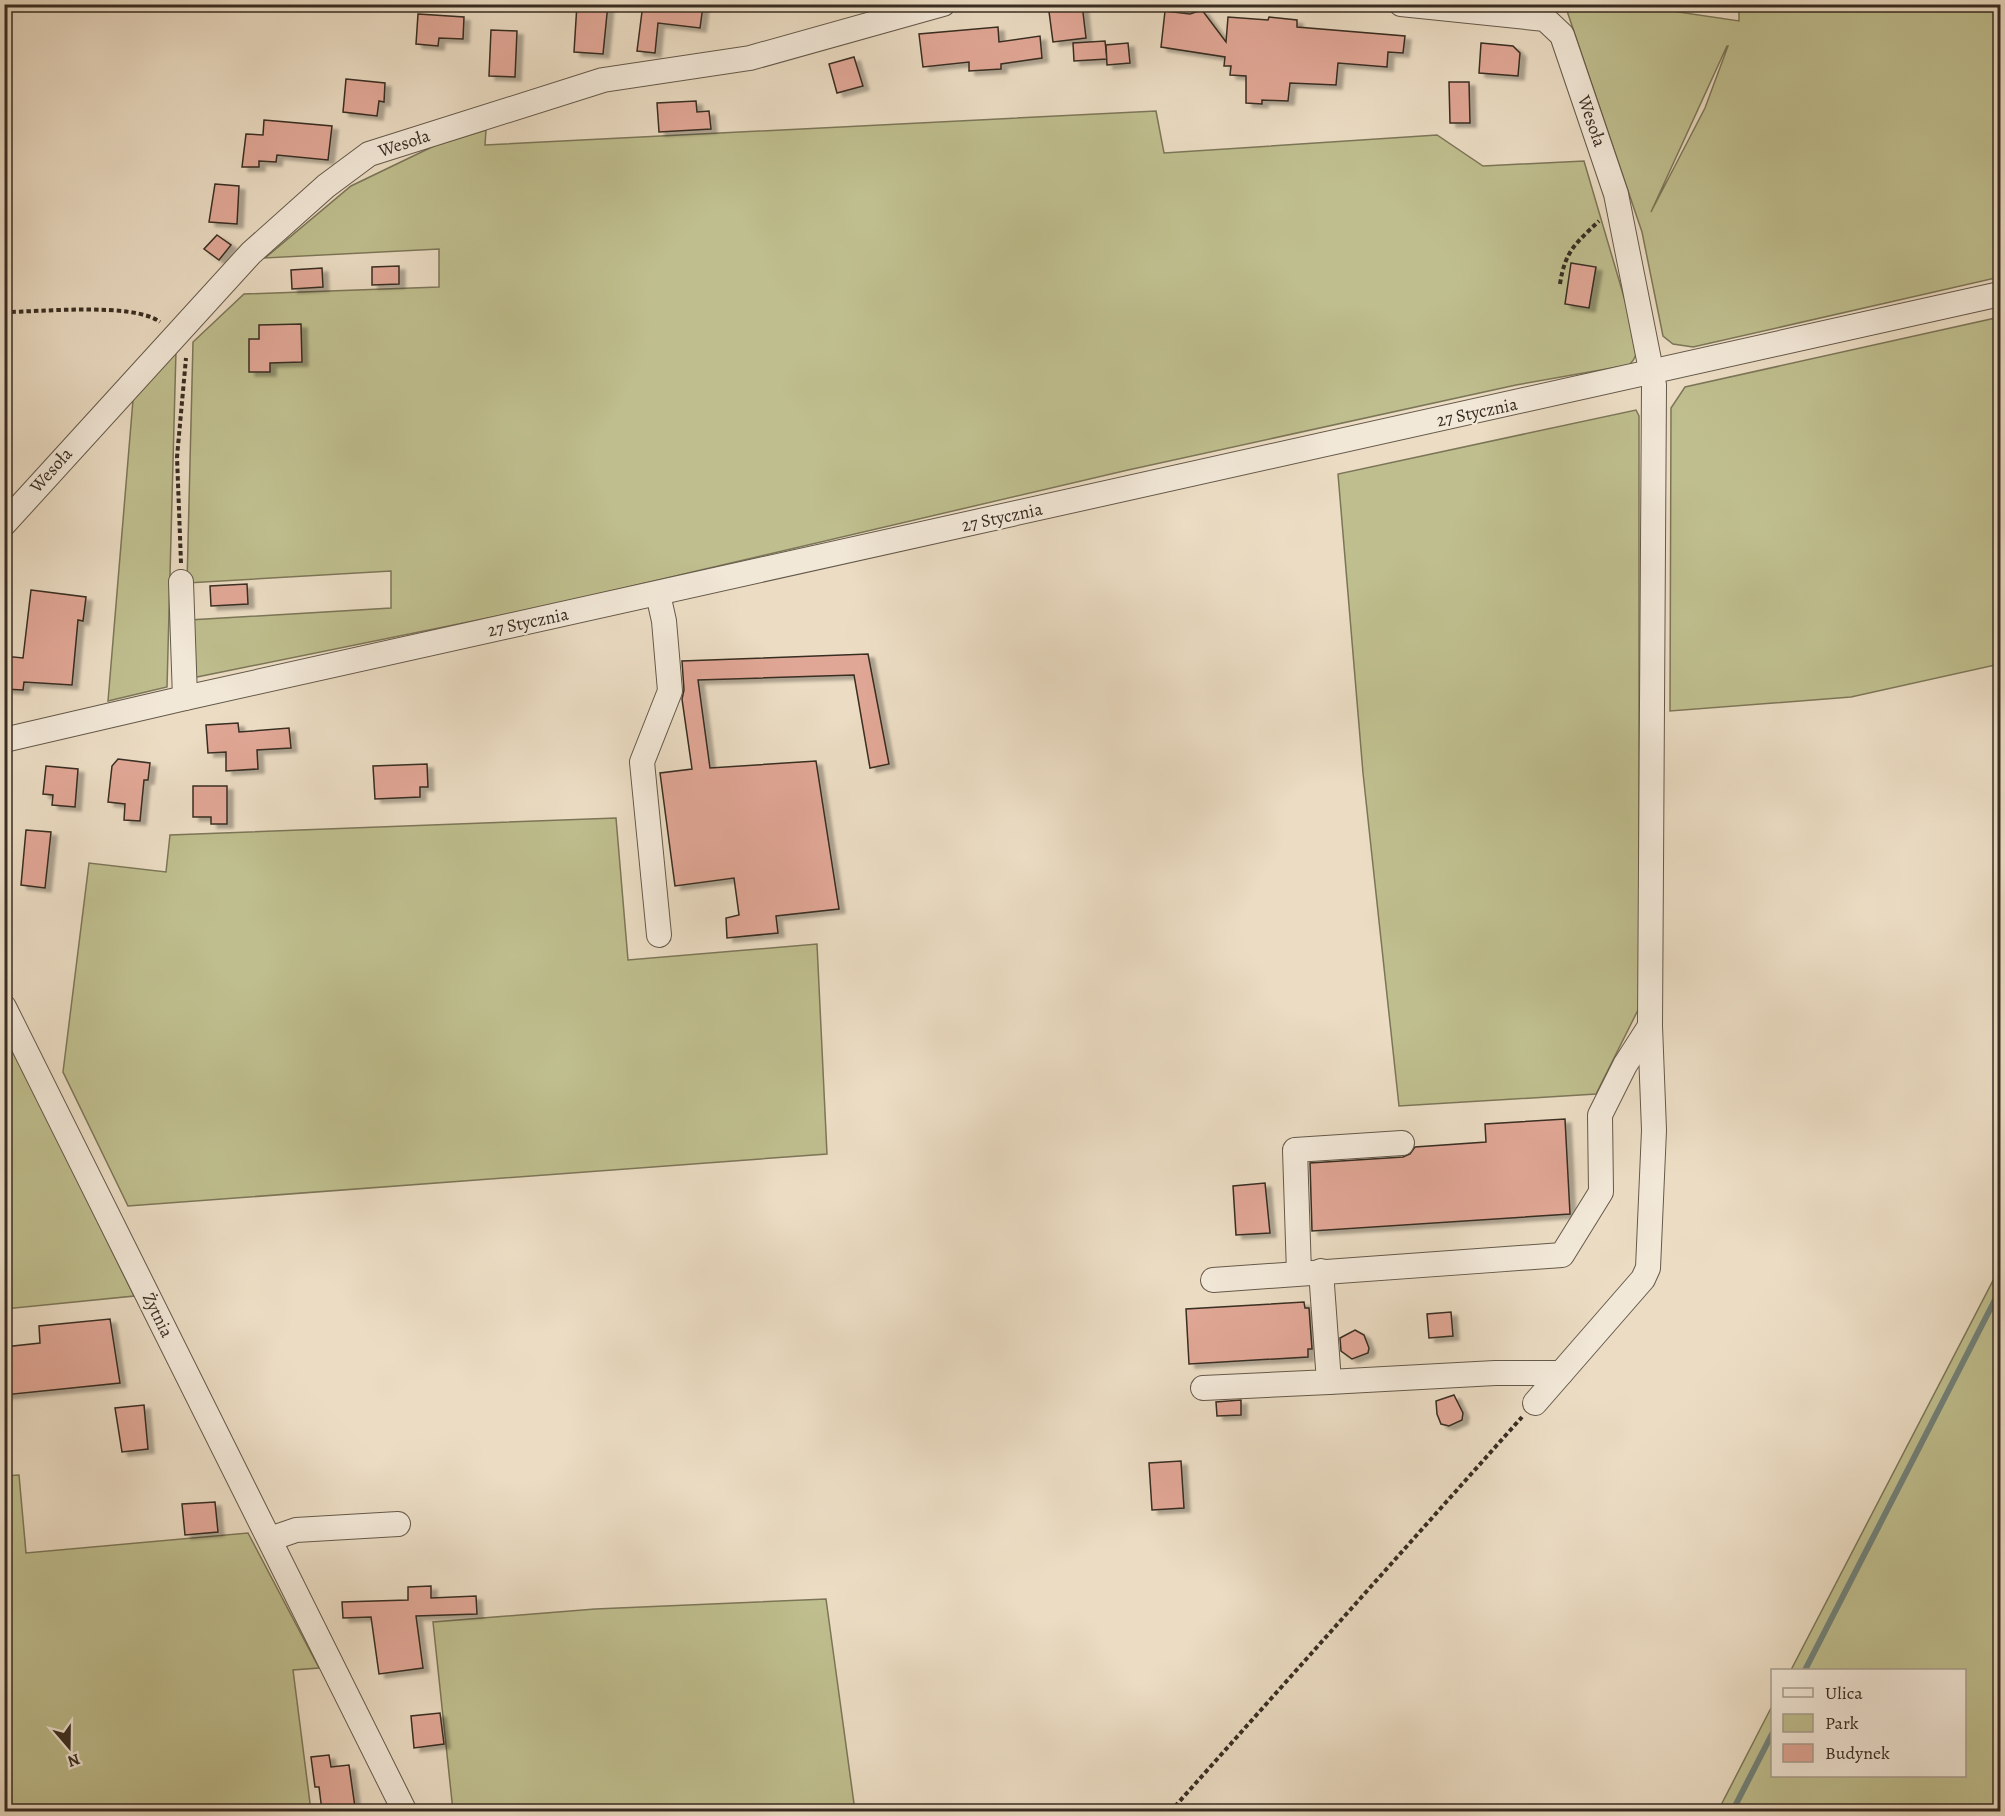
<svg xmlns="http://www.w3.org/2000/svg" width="2005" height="1816" font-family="Alegreya,serif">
	<defs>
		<filter id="shadow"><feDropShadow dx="6" dy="4" stdDeviation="1.5" flood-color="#0004"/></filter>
	</defs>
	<rect width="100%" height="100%" fill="#ebdcc3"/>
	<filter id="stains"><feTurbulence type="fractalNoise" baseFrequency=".00333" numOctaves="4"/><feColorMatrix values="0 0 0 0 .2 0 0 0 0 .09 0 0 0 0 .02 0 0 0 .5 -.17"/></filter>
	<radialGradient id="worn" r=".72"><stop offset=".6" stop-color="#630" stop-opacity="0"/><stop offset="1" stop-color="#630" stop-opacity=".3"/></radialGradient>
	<g fill="#bfbe8e" stroke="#7c7658" stroke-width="1.5" fill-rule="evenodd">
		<path d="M1577,5H1631L1739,21V5H2000V277L1693,347L1673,344L1663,336L1642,232L1566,8ZM1728,46L1705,108L1651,212L1727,46Z"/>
		<path d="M1156,111L1164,153L1437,135L1483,166L1584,161L1636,338C1637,349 1638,357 1629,365L1516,385L1128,470L547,606L187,679L189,620L391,608V571L187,583L193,342L244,294L439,287V249L265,258L351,186L434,146L486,130L485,145Z"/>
		<polygon points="2000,317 2000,664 1851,697 1670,711 1671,408 1685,387"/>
		<polygon points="176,350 167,687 108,701 133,400"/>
		<polygon points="1636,410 1639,416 1639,1008 1596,1094 1399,1106 1363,773 1338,474"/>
		<polygon points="616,818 628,960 817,944 827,1154 128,1206 63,1072 89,863 166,872 170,835"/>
		<polygon points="5,1032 134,1296 5,1309"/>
		<polygon points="2000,1267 2000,1811 1718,1811 1772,1706 1772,1776 1964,1776 1964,1670 1791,1670"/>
		<polygon points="19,1475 26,1553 248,1533 319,1668 293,1670 311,1811 5,1811 4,1476"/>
		<polygon points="826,1599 855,1811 453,1811 433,1622 595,1609"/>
	</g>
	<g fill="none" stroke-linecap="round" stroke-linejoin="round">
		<g stroke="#72827a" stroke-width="6">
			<polyline points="1805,1670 2000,1290"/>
			<polyline points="1732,1812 1772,1734"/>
		</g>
	</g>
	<g fill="#e1a796" stroke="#382d22" stroke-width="1.5" filter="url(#shadow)">
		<polygon points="577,4 608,4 603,54 574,52"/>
		<polygon points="643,4 703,6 700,28 658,23 655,53 637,51"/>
		<polygon points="1048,4 1082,4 1086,38 1053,42"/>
		<polygon points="1202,10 1226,42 1228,17 1268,20 1269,17 1297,20 1297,27 1405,36 1403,53 1388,52 1387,67 1338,63 1336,85 1290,83 1288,101 1262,100 1262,104 1246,103 1246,76 1230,75 1231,66 1224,66 1225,57 1161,47 1165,11 1190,14"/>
		<polygon points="418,14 464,17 463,39 439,38 438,46 416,44"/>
		<polygon points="998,27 999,42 1040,36 1042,58 1001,64 1001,69 969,71 969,62 923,67 919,34"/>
		<polygon points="491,30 517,31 515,77 489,76"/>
		<polygon points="1105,41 1107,59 1074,61 1073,43"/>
		<polygon points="1128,43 1130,63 1107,65 1106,45"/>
		<polygon points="1481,43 1513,46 1520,53 1518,76 1479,73"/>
		<polygon points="854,57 863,86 837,93 829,64"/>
		<polygon points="346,79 385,83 384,102 379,101 377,116 343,112"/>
		<polygon points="1449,82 1469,82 1470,123 1450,123"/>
		<polygon points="696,101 697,112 709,111 711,129 659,132 657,103"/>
		<polygon points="264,120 332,126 328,160 277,155 276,162 259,161 259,167 242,167 246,134 263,135"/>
		<polygon points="215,184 239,186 237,224 209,222"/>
		<polygon points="217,235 231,245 219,260 204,249"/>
		<polygon points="1571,263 1596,267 1589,308 1565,304"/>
		<polygon points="399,266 399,284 372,285 372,267"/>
		<polygon points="322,268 323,287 292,289 291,270"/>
		<polygon points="301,324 302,362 270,363 270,372 249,372 249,339 259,339 259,325"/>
		<polygon points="247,584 248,604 211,606 210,586"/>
		<polygon points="31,590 86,597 83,621 78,620 72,685 24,682 23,690 4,689 4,656 23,658"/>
		<polygon points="868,654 889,764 870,768 854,675 698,680 710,768 816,761 839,909 776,916 778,933 727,938 726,918 739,915 734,878 675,886 660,773 692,769 682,699 684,690 682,661"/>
		<polygon points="238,723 239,732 289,728 291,748 257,750 258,769 226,771 226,752 208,753 206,725"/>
		<polygon points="118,759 150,763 148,780 144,780 140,821 124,820 125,804 108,802 112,766"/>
		<polygon points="427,764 428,787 420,787 420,797 375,799 373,766"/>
		<polygon points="46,766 78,769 75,807 52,805 53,795 43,794"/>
		<polygon points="193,786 227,786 227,824 211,824 211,817 193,817"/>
		<polygon points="26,830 51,832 45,888 21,885"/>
		<polygon points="1565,1119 1570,1214 1312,1231 1310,1163 1403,1157 1410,1154 1415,1147 1486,1142 1485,1124"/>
		<polygon points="1265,1183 1270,1233 1236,1235 1233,1186"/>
		<polygon points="1304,1302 1305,1308 1309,1308 1312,1349 1308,1349 1308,1357 1189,1364 1186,1309"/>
		<polygon points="1451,1312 1453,1336 1429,1338 1427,1314"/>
		<polygon points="110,1319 120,1383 4,1395 4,1347 40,1343 39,1326"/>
		<polygon points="1355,1330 1364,1335 1369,1348 1368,1353 1352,1359 1341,1351 1340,1338"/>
		<polygon points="1454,1395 1463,1413 1462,1420 1449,1426 1441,1424 1437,1414 1436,1401"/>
		<polygon points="1241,1400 1241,1415 1217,1416 1216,1402"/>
		<polygon points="144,1405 148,1449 122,1452 115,1408"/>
		<polygon points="1181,1461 1184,1508 1152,1510 1149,1463"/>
		<polygon points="215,1502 218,1532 185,1535 182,1504"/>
		<polygon points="431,1586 431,1598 476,1596 477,1614 416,1616 423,1668 379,1674 371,1617 343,1618 342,1602 408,1600 408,1587"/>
		<polygon points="440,1713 444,1744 414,1748 411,1716"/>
		<polygon points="329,1755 331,1767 349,1765 355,1807 322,1811 319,1787 315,1787 311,1757"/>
	</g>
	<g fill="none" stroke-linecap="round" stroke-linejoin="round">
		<g stroke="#65594a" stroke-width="26">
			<g id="minor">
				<polyline points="1401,4 1545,19 1562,35 1616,194 1654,385 1650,1026 1654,1130 1648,1268 1643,1279 1535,1403"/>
				<polyline points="4,524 251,253 326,186 369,154 603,80 750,58 943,4"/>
				<polyline points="181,582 185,698"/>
				<polyline points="658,594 664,621 670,691 642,762 659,935"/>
				<polyline points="4,740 185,698 2000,294"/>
				<polyline points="4,1007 405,1812"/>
				<polyline points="1299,1273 1295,1150 1402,1143"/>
				<polyline points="1213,1280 1562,1255 1601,1192 1600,1115 1625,1065 1650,1026"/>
				<polyline points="1329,1382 1495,1373 1561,1373"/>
				<polyline points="1203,1388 1329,1382 1321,1271"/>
				<polyline points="270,1539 296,1530 398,1524"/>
			</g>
		</g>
		<g stroke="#382d22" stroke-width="4" stroke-dasharray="4.5 3" stroke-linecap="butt">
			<path d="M1560,284C1565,251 1576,243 1599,221"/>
			<path d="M4,312C41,312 133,302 160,322"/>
			<polyline points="181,563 177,457 186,358"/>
			<polyline points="1170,1812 1522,1417"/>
		</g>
		<use href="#minor" stroke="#f2e8d8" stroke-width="24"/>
	</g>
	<g text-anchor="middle" stroke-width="4.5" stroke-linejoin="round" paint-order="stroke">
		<g font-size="18" fill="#382d22" stroke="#f2e8d8">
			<text transform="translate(1592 121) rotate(71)" y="6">Wesoła</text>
			<text transform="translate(404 143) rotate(-18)" y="6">Wesoła</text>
			<text transform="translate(1477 412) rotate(-12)" y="6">27 Stycznia</text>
			<text transform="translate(51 470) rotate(-48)" y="6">Wesoła</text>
			<text transform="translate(1002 517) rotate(-12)" y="6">27 Stycznia</text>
			<text transform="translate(528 622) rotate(-12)" y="6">27 Stycznia</text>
			<text transform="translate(158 1315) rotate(64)" y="6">Żytnia</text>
		</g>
	</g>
	<rect width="2005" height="1816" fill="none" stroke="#ebdcc3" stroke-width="24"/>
	<rect x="6" y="6" width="1993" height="1804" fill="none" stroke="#382d22" stroke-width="3"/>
	<rect x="12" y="12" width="1981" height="1792" fill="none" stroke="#382d22" stroke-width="1.5"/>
	<rect x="1771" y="1669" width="195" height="108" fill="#f2e8d8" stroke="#a89d8f" stroke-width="1.5"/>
	<rect x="1783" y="1688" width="30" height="9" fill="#f2e8d8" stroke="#a89d8f" stroke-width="1.5"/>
	<text x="1825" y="1699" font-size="18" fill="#382d22">Ulica</text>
	<rect x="1783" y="1714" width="30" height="18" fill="#bfbe8e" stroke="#a89d8f" stroke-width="1.5"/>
	<text x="1825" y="1729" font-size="18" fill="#382d22">Park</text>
	<rect x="1783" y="1744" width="30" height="18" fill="#e1a796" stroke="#a89d8f" stroke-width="1.5"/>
	<text x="1825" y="1759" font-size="18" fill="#382d22">Budynek</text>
	<g transform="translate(69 1747) rotate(160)" stroke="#f2e8d8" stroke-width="4.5" paint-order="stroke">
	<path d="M0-4.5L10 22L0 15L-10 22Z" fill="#382d22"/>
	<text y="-9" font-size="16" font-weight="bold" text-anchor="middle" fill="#382d22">N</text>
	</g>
	<rect width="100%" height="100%" filter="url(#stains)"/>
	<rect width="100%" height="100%" fill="url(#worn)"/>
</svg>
